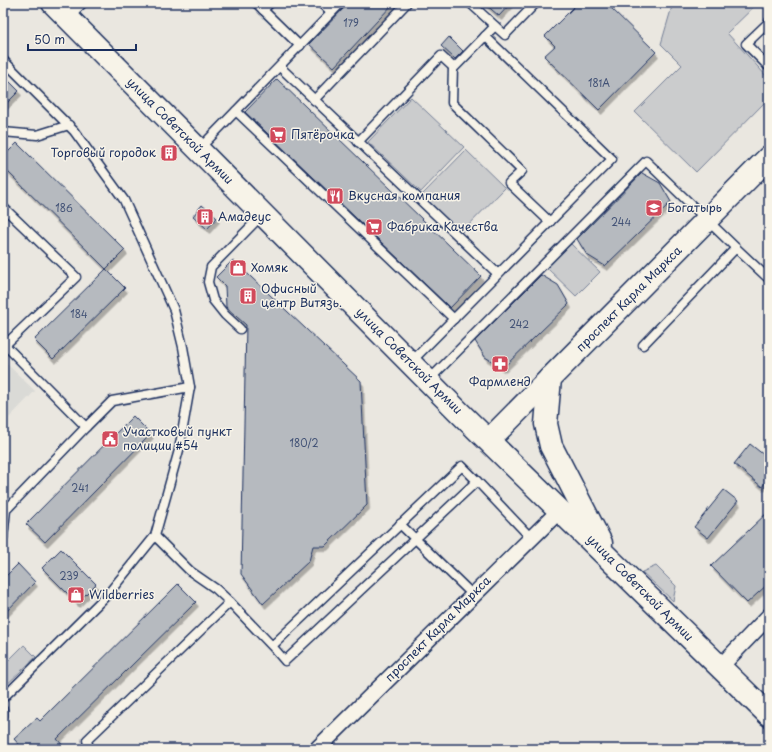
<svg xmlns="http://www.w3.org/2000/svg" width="772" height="752" font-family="'Playpen Sans',sans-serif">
	<defs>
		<filter id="shadow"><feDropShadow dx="2.5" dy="4.5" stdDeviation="0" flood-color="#0004"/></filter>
	</defs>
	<rect width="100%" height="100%" fill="#eae7e0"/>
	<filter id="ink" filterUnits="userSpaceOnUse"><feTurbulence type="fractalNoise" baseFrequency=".025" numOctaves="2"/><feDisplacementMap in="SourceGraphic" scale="8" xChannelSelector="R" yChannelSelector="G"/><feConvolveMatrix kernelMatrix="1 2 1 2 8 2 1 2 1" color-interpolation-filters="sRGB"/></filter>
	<g filter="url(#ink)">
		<polygon fill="#dadad6" points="3,360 35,391 3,424"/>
		<g fill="#cbcccd" stroke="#737e96">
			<polygon points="673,3 758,3 727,33 769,79 769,98 696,172 635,112 682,65 661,44"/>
			<polygon points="411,97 464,147 421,192 368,142"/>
			<polygon points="466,150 505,188 461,233 422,195"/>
			<polygon points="571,244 600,272 576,296 547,268"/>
			<polygon points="656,566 676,586 673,601 642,572"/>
			<polygon points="24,645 36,657 3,688 3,666"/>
		</g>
		<g fill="#b6babf" stroke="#1b2f5e" filter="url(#shadow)">
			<polygon points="346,3 394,3 334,67 309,44 345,7"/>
			<polygon points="484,3 511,3 499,16"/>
			<polygon points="578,3 606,3 656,52 599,110 544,56 555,46 545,36"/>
			<polygon points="449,37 463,51 455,59 441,46"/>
			<polygon points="3,75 19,91 3,107"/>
			<polygon points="277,79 481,276 450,308 245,112"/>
			<polygon points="17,143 125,250 106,269 3,167 3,157"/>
			<polygon points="642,173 660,183 671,202 605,266 587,255 577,239"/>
			<polygon points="202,205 217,218 207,229 193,216"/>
			<polygon points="233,260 361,381 367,505 325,546 313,546 309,561 263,604 241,574 246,325 226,307 225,286 216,277"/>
			<polygon points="106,269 125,288 53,359 34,340"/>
			<polygon points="541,275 558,285 569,304 503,368 485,357 475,341"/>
			<polygon points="133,416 151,434 45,542 26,524"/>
			<polygon points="750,444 769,459 769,478 762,487 734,464"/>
			<polygon points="724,490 738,501 708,538 694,527"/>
			<polygon points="769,511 769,583 747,603 711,566"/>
			<polygon points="61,549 96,584 77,603 42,568"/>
			<polygon points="18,564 35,582 3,615 3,579"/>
			<polygon points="178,584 196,602 57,739 66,749 23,749 14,739 37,718 40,721"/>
		</g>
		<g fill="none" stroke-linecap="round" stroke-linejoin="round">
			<g stroke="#1b2f5e" stroke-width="11">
				<g id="lane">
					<polyline points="256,3 300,46"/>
					<polyline points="321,3 331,13"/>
					<polyline points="470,3 505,35 536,3"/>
					<polyline points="263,10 270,3"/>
					<polyline points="68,17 83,3"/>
					<polyline points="769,22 746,44 769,67"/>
					<polyline points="3,60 74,131 124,200 174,310 183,347 190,387 179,450 155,536 108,594 3,698"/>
					<polyline points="280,67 498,274"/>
					<polyline points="453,67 452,103 522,171 509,183 550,222"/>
					<polyline points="314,100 407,3"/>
					<polyline points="236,111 454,319"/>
					<polyline points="3,132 37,135 69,125"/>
					<polyline points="358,142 441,56 454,68 495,26"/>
					<polyline points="199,149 341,3"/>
					<polyline points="3,207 76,277 5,345"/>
					<polyline points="736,248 769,279"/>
					<polyline points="240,329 225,315 213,300 208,282 211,267 262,215"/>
					<polyline points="3,343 86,427 112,401 190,387"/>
					<polyline points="411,362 612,159 485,36"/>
					<polyline points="429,380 646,161 736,248 643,345"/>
					<polyline points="477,481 531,538"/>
					<polyline points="400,524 473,595"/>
					<polyline points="155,536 190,571 216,589 230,602 272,646 462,466 477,481 285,661 272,646"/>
					<polyline points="3,538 6,510 86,427"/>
					<polyline points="3,710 3,716"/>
					<polyline points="89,749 87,740 230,602"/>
				</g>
			</g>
			<g stroke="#1b2f5e" stroke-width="18">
				<g id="street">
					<polyline points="720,667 769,616"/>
					<polyline points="317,749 560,510"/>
				</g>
			</g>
			<g stroke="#1b2f5e" stroke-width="25">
				<g id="secondary">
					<polyline points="53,3 460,413 769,715"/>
					<polyline points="550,378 546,424 551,446 601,543"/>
					<polyline points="489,440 769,157"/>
				</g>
			</g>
			<use href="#lane" stroke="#f7f3e8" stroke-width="8"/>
			<use href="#street" stroke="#f7f3e8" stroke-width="15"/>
			<use href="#secondary" stroke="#f7f3e8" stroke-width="22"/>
		</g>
	</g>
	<defs>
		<g id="supermarket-square" transform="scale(0.9)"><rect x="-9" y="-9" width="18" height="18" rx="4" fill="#d1495b" stroke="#f7f3e8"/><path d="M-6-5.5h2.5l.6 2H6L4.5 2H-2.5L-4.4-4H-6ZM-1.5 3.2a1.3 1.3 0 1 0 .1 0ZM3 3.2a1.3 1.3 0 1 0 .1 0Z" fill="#fff"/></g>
		<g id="building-square" transform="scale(0.9)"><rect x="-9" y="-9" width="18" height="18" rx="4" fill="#d1495b" stroke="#f7f3e8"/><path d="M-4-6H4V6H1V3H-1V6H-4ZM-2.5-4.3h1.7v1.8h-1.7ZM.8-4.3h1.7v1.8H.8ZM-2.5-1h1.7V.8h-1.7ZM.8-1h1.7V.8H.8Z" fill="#fff"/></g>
		<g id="restaurant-square" transform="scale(0.9)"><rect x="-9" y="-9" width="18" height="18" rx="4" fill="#d1495b" stroke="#f7f3e8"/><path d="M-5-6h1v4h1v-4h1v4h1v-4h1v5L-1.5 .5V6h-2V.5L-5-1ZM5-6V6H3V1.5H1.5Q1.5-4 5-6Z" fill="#fff"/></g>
		<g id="school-square" transform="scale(0.9)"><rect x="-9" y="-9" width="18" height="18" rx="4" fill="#d1495b" stroke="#f7f3e8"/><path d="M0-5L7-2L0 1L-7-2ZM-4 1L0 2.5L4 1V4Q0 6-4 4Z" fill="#fff"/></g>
		<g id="shop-square" transform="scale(0.9)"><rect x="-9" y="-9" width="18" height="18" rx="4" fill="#d1495b" stroke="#f7f3e8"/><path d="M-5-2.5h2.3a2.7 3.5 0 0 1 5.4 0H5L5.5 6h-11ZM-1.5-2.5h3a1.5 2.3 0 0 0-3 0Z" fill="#fff"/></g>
		<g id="pharmacy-square" transform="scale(0.9)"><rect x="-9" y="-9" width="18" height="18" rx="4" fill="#d1495b" stroke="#f7f3e8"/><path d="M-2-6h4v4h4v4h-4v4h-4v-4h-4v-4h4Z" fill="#fff"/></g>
		<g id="civic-square" transform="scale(0.9)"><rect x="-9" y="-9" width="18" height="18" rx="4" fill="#d1495b" stroke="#f7f3e8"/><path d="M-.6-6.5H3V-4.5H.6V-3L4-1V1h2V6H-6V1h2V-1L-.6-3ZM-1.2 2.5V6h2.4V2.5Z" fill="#fff"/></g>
	</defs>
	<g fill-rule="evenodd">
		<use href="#supermarket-square" x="278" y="135"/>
		<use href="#building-square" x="169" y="153"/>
		<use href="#restaurant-square" x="335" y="196"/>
		<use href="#school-square" x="654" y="208"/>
		<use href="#building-square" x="205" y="217"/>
		<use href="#supermarket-square" x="374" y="227"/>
		<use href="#shop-square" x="238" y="268"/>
		<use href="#building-square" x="248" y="296"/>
		<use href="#pharmacy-square" x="500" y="364"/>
		<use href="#civic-square" x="110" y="439"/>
		<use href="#shop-square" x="76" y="595"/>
	</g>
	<g text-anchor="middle" stroke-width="3" stroke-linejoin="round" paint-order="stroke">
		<g font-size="10" fill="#425276">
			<text x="351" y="27">179</text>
			<text x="599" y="87">181А</text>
			<text x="64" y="212">186</text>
			<text x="621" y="226">244</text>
			<text x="79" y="318">184</text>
			<text x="519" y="328">242</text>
			<text x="304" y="447">180/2</text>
			<text x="80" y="492">241</text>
			<text x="69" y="580">239</text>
		</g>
		<g font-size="12" fill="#1b2f5e" stroke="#f7f3e8">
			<text transform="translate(180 131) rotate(45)" y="4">улица Советской Армии</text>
			<text transform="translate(629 299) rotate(-45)" y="4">проспект Карла Маркса</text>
			<text transform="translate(409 361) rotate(45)" y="4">улица Советской Армии</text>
			<text transform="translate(640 588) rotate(45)" y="4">улица Советской Армии</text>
			<text transform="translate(438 629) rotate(-45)" y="4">проспект Карла Маркса</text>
		</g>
		<g font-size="12" fill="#1b2f5e" stroke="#f7f3e8" text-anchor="start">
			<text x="291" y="139">Пятёрочка</text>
			<text x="156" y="157" text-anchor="end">Торговый городок</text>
			<text x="348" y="200">Вкусная компания</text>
			<text x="667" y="212">Богатырь</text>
			<text x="218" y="221">Амадеус</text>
			<text x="387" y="231">Фабрика Качества</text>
			<text x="251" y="272">Хомяк</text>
			<text x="261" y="293">Офисный<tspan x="261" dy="14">центр Витязь.</tspan></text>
			<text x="500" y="386" text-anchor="middle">Фармленд</text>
			<text x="123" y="436">Участковый пункт<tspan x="123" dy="14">полиции #54</tspan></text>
			<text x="89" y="599">Wildberries</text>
		</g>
	</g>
	<rect width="772" height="752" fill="none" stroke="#f7f3e8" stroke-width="16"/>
	<rect x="8" y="8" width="756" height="736" fill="none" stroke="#1b2f5e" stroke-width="1.5" filter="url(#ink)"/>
	<path d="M28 44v6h108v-6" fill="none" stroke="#1b2f5e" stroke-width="2"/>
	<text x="34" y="44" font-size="12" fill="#1b2f5e" stroke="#f7f3e8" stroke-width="3" paint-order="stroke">50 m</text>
</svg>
